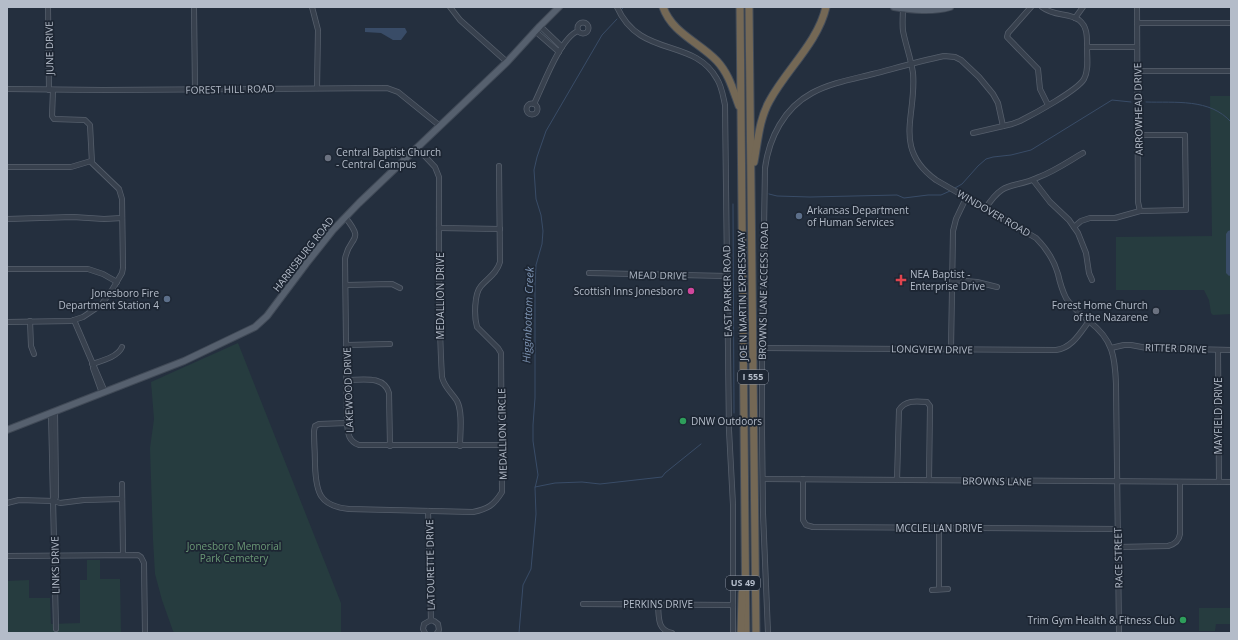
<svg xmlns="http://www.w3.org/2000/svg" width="1238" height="640" font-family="'Open Sans',sans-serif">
	<rect width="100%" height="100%" fill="#242f3e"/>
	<g fill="#263c3f">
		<polygon points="1210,96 1231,96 1231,314 1213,315 1211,313 1209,300 1204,290 1116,290 1116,237 1212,236"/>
		<polygon points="238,343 341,603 341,633 175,633 173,631 162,600 155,574 153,540 150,448 154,419 151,382"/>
		<polygon points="87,560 100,560 100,579 120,579 121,633 7,633 7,581 29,580 29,598 50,598 51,624 80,623 80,580 87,580"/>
		<polygon points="1199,608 1231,608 1231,624 1216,624 1215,631 1199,631"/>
	</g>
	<g fill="#394c67">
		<polygon points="365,28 405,28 407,32 401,40 393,40 381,33 365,32"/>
		<polygon points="1231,230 1231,275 1229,276 1226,273 1226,234 1228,231"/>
	</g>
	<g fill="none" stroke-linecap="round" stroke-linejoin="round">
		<g stroke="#394c67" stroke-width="1">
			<polyline points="622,9 624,7"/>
			<path d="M1146,102C1175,103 1210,98 1231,122"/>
			<polyline points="955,188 962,184 978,166 986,159 993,157 1011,155 1031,150 1112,100 1131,102"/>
			<polyline points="769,194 777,196 810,197 897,195 904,198 928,195 941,195 950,191"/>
			<polyline points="733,204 734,413"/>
			<polyline points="535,487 555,483 582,482 600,484 662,477 665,473 701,444"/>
			<polyline points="519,633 523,585 531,569 536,514 535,488 538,475 533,441 533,425 535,398 535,285 536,265 542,244 543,231 541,215 536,199 534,170 537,157 546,131 602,35 617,19"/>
		</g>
		<g stroke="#565f6c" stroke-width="6">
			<g id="minor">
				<polyline points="48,7 49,90"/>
				<polyline points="194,7 195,90"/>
				<polyline points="312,7 318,30 317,88"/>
				<polyline points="450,7 460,20 507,62"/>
				<path d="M617,7C640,59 694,37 717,79C722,87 723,96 725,105L729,430L733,505V633"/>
				<path d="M903,7C903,15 902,23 903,31C906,46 911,59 913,73C917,115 892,148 936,180L1036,238C1046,248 1054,260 1058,274C1060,283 1062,290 1066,298C1072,308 1081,314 1090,322C1113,340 1115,357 1116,384L1119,633"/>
				<polyline points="1031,7 1008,33 1007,37 1038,69 1040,89 1048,105"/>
				<polyline points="1137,7 1138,202 1140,211"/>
				<polyline points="1075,18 1083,7"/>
				<circle cx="583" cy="28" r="5.5"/>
				<polyline points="1137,23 1231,23"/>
				<polyline points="540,26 562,47"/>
				<polyline points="535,31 559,52"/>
				<polyline points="1087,47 1137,47"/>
				<polyline points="1137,71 1231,71"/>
				<polyline points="7,89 103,90 387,88 398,92 440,126"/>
				<circle cx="532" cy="109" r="5.5"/>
				<path d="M534,104C543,86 560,38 578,31"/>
				<path d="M973,133L1012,124L1020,121C1034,114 1078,90 1084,79C1089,70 1087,58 1087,48C1087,38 1088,27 1079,20C1068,12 1055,17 1042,7"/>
				<path d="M417,148L435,167L439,177C439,244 438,311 442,377C444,387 452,393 457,401C463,412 460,434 460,446"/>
				<polyline points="7,167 71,167 91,161"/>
				<polyline points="1033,180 1050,202 1069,220 1078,233 1086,253 1089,273 1092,280"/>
				<path d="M985,209C1005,178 1012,190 1039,177C1055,171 1069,161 1083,153"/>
				<path d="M345,217C366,243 349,235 345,259L347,423C348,433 348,441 359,445H502"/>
				<polyline points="7,219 73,217 104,219 122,218"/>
				<polyline points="1074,227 1081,221 1090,218 1115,218 1140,211 1186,210 1185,135 1138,135"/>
				<polyline points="439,228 500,229"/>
				<polyline points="7,269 88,269 103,274 117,282"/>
				<polyline points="589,273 727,276"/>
				<polyline points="952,280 977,282 997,287"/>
				<polyline points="346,285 392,284 400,288"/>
				<polyline points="74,320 105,392"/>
				<polyline points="30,321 31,346 34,354"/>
				<polyline points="7,322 71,321 83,317 101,305 112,290 122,273 123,268 122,199 119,189 92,163 90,125 85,120 54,119 52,116 53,90"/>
				<polyline points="347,345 390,344"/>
				<path d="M762,348L1056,350C1072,348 1080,333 1089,321"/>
				<polyline points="1111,348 1124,345 1131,345 1147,348 1231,350"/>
				<polyline points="951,349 953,231 956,219 966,198"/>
				<polyline points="1218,350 1219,482"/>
				<path d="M92,364C101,361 118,357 122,347"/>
				<polyline points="93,368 102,393"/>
				<path d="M347,380C362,380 384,375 389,393L390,446"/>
				<polyline points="51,413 56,629"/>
				<path d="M347,423L319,424L315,426L314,431C314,442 315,454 315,465C316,492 319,506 349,509L473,512C488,509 494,505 502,492L501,353L498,348L477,327C474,317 474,294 481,286C488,278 497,273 500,262L499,166"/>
				<polyline points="763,479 1231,482"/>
				<polyline points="803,479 803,520 806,525 813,527 1118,529"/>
				<path d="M897,480L899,410C905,400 916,401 927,402L930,406L929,480"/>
				<polyline points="122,484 123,554"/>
				<polyline points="54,501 56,497 55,411"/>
				<polyline points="7,503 19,500 54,501 60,503 84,500 122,499"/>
				<polyline points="428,511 431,620"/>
				<polyline points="939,528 939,589"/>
				<path d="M1118,547L1168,546C1175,544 1179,541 1180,534V482"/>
				<polyline points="7,556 138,555 141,557 144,563 145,633"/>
				<polyline points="932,590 948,589"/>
				<polyline points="583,604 733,605"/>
				<path d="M658,605C659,617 657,630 672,633"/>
				<polyline points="425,633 423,629 424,624 431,620 434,621 438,624 439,630 437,633"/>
				<path d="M768,633L763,513L762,432V348L765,168C769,138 784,108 812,93C830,83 853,79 873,74C896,68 920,61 944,56L955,57L961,60L979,77L993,94L998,103L1003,126"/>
			</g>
		</g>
		<g stroke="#414a57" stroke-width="8">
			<g id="major">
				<path d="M894,7C913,10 932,12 950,7"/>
				<polyline points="7,430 184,361 255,327 267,316 306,264 333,230 359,203 507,62 540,26 559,7"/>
			</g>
		</g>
		<g stroke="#434c59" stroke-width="9">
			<g id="highway">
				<path d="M663,7C672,33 699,42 717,61C729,74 733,90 739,106"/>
				<polyline points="740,7 746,633"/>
				<polyline points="749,7 756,633"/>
				<path d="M754,162C758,141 759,119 770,100C787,69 818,42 826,7"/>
				<polyline points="741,633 742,593"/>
			</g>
		</g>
		<use href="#minor" stroke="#38414e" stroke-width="4.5"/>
		<use href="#major" stroke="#56606e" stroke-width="6"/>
		<use href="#highway" stroke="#746855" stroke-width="7"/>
	</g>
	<g fill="#6b7280" stroke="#1d2633" stroke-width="1.5">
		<circle cx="328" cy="158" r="4"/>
		<circle cx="1156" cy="311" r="4"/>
	</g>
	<g fill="#5c6f8a" stroke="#1d2633" stroke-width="1.5">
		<circle cx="799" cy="216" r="4"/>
		<circle cx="167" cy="299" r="4"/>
	</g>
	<path fill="#e0444e" stroke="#1d2633" stroke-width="1.5" d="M899 274h4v4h4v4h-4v4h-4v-4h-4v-4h4z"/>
	<circle fill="#d1479c" stroke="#1d2633" stroke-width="1.5" cx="691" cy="291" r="4"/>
	<g fill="#2e9e5b" stroke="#1d2633" stroke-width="1.5">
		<circle cx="683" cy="421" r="4"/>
		<circle cx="1183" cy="620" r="4"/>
	</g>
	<g text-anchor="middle" stroke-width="3.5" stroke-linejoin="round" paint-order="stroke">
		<g fill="#1d2633" stroke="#878f9c" stroke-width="1">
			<rect x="738" y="370" width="30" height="14" rx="3"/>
			<rect x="726" y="576" width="34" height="14" rx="3"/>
		</g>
		<g font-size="9" font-weight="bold" fill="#b4bcc9">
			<text x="753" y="380">I 555</text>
			<text x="743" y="586">US 49</text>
		</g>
		<g font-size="10" fill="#b4bcc9" stroke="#1d2633">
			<text transform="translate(49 48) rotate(-91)" y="4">JUNE DRIVE</text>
			<text transform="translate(230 89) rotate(-1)" y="4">FOREST HILL ROAD</text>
			<text transform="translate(1138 109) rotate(-91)" y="4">ARROWHEAD DRIVE</text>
			<text transform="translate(994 213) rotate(30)" y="4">WINDOVER ROAD</text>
			<text transform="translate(303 254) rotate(-52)" y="4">HARRISBURG ROAD</text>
			<text transform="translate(658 275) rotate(1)" y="4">MEAD DRIVE</text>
			<text transform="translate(727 291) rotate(-91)" y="4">EAST PARKER ROAD</text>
			<text transform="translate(763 291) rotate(-89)" y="4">BROWNS LANE ACCESS ROAD</text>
			<text transform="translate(440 296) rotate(-90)" y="4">MEDALLION DRIVE</text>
			<text transform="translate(742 296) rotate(-91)" y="4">JOE N MARTIN EXPRESSWAY</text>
			<text transform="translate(1176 348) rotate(2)" y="4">RITTER DRIVE</text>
			<text transform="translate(932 349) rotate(1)" y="4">LONGVIEW DRIVE</text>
			<text transform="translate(348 390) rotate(-92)" y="4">LAKEWOOD DRIVE</text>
			<text transform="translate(1218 416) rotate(-90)" y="4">MAYFIELD DRIVE</text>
			<text transform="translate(502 434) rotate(-91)" y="4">MEDALLION CIRCLE</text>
			<text transform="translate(997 481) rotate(1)" y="4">BROWNS LANE</text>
			<text x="939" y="532">MCCLELLAN DRIVE</text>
			<text transform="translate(1118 558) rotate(-91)" y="4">RACE STREET</text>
			<text transform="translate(55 565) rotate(-91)" y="4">LINKS DRIVE</text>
			<text transform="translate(430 565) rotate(-91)" y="4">LATOURETTE DRIVE</text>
			<text x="658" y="608">PERKINS DRIVE</text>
		</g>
		<g font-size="10" fill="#b4bcc9" stroke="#1d2633" text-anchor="start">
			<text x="336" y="156">Central Baptist Church<tspan x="336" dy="12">- Central Campus</tspan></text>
			<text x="807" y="214">Arkansas Department<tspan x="807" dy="12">of Human Services</tspan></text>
			<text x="910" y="278">NEA Baptist -<tspan x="910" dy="12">Enterprise Drive</tspan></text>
			<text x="683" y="295" text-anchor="end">Scottish Inns Jonesboro</text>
			<text x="159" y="297" text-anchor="end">Jonesboro Fire<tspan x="159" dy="12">Department Station 4</tspan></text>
			<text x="1148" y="309" text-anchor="end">Forest Home Church<tspan x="1148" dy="12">of the Nazarene</tspan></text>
			<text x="691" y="425">DNW Outdoors</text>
			<text x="1175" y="624" text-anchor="end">Trim Gym Health &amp; Fitness Club</text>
		</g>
		<g font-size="10" fill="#6b9a76" stroke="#1d2633">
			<text x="234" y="550">Jonesboro Memorial<tspan x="234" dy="12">Park Cemetery</tspan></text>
		</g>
		<g font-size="11" font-style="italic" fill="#7c92b1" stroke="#1d2633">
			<text transform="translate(528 315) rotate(-88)" y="4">Higginbottom Creek</text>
		</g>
	</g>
	<rect width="1238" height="640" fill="none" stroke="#b4bcc9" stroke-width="16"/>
</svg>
